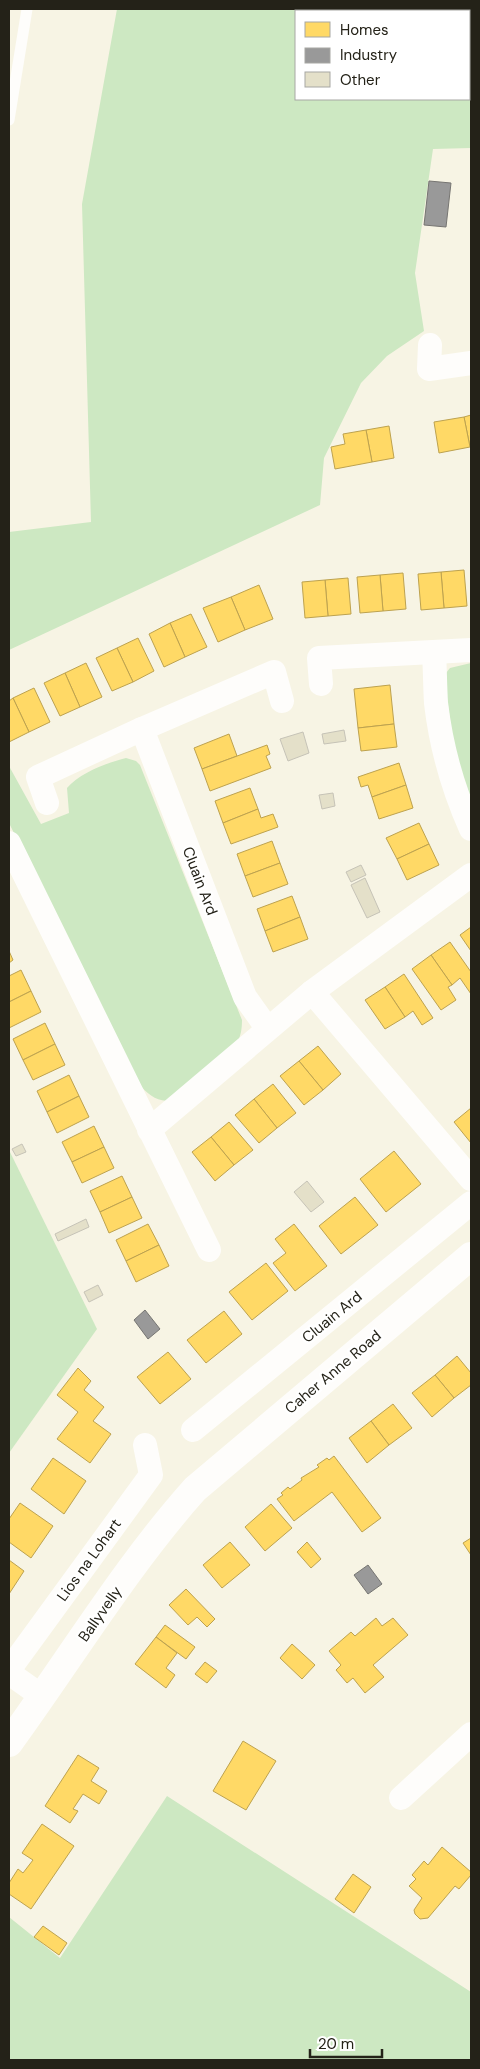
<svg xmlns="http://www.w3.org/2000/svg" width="480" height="2069" font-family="'DM Sans',sans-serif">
	<rect width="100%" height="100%" fill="#f7f4e4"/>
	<g fill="#cde8c2" fill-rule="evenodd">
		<path d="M117,9H471V148L433,149L415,273L424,331L387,356L361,383L324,458L320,505L9,650V532L91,522L82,204ZM296,11H469V99H296Z"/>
		<polygon points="471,663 471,803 454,748 445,684 446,673 450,668"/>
		<path d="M126,758L136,761L140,765L242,1020C242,1028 241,1036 237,1043C235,1047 182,1095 176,1098C162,1106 148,1095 139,1084L9,823V766L41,824L69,813L67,788C80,773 106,763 126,758Z"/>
		<polygon points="9,1150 97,1329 9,1453"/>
		<polygon points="167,1796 471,1992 471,2060 9,2060 9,1917 60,1958"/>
	</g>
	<g fill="#ffd966" stroke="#bda24f">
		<polygon points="471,415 471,447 470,447 464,417"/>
		<polygon points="464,417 470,447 439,453 434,422"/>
		<polygon points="389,426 394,458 372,462 366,430"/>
		<polygon points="366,430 372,462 335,469 331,447 345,444 343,434"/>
		<polygon points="464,570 467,606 444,608 441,572"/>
		<polygon points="441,572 444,608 421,610 418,574"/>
		<polygon points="403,573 406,609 383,611 380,575"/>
		<polygon points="380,575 383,611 360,613 357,577"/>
		<polygon points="348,578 351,614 328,616 325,580"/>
		<polygon points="325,580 328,616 305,618 302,582"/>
		<polygon points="259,585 273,619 245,630 231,597"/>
		<polygon points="231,597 245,630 218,642 203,608"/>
		<polygon points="191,614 207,647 185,657 170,623"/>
		<polygon points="170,623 185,657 164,667 149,634"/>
		<polygon points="138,638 154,671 133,682 117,648"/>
		<polygon points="117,648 133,682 112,691 96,658"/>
		<polygon points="86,663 102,697 80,707 65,673"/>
		<polygon points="65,673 80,707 60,716 44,683"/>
		<polygon points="390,685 394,724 358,728 354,689"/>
		<polygon points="34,688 50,722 29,732 13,698"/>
		<polygon points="13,698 29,732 9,742 9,701"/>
		<polygon points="394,724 397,747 361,751 358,728"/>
		<polygon points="229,734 237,756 202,769 194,748"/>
		<polygon points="267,745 270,754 266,756 271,768 210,791 202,769"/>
		<polygon points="399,763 406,785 372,797 368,785 361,787 358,777"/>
		<polygon points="406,785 413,808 379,819 372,797"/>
		<polygon points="250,788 258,809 223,823 215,801"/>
		<polygon points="258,809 261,818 273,814 278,827 231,844 223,823"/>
		<polygon points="419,823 429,844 397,859 386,838"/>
		<polygon points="272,841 280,863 245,876 237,854"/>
		<polygon points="429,844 439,865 407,880 397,859"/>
		<polygon points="280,863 288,884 253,897 245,876"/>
		<polygon points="292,896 300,917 265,931 257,909"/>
		<polygon points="300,917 308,939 273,952 265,931"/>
		<polygon points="471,927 471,951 460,935"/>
		<polygon points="450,942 471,972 471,994 460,978 452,985 431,955"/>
		<polygon points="9,951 13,960 9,963"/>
		<polygon points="431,955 452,985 448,987 456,1000 441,1010 412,969"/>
		<polygon points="21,970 31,991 9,1002 9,976"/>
		<polygon points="404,974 433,1018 422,1025 413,1011 405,1017 385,987"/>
		<polygon points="385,987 405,1017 385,1029 365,1000"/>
		<polygon points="31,991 41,1012 9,1028 9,1002"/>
		<polygon points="45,1023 55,1044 23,1060 13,1039"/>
		<polygon points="55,1044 65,1065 33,1080 23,1060"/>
		<polygon points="318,1046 341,1074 323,1090 299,1061"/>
		<polygon points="299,1061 323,1090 304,1105 280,1076"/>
		<polygon points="69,1075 79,1096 47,1112 37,1091"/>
		<polygon points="273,1084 296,1113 277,1128 254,1099"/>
		<polygon points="79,1096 89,1117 57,1133 47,1112"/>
		<polygon points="254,1099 277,1128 259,1143 235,1115"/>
		<polygon points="471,1108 471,1143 454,1122"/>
		<polygon points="229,1122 253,1150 234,1165 211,1137"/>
		<polygon points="94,1126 104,1147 72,1162 62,1142"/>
		<polygon points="211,1137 234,1165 215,1181 192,1152"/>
		<polygon points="104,1147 114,1168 82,1183 72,1162"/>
		<polygon points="394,1151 421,1184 386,1212 360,1179"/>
		<polygon points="122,1176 132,1197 100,1212 90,1191"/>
		<polygon points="132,1197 142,1218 109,1233 100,1212"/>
		<polygon points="355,1197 378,1225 341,1254 319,1226"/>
		<polygon points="148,1224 159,1245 126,1261 116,1240"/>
		<polygon points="294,1224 327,1266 295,1291 273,1263 286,1253 275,1239"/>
		<polygon points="159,1245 169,1266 136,1282 126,1261"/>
		<polygon points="266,1263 288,1291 252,1320 229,1292"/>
		<polygon points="224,1311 242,1334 206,1363 187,1340"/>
		<polygon points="168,1352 191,1379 160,1404 137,1377"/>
		<polygon points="457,1356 471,1373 471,1385 454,1398 435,1375"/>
		<polygon points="78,1368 91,1381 84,1390 104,1407 93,1421 111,1434 90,1463 57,1439 78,1412 57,1395"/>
		<polygon points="435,1375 454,1398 432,1417 412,1393"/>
		<polygon points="393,1404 412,1428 389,1445 371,1421"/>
		<polygon points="371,1421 389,1445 367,1463 349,1438"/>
		<polygon points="334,1456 381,1518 362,1532 332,1492 294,1521 277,1499 283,1495 281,1493 288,1487 290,1489 302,1480 301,1478 319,1467 317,1465 327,1458 329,1460"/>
		<polygon points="53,1458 86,1481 64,1514 31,1489"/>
		<polygon points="20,1503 53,1526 31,1558 9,1542 9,1519"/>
		<polygon points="271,1504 292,1528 265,1551 245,1527"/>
		<polygon points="471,1538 471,1555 463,1543"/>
		<polygon points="230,1542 250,1565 222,1588 203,1565"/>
		<polygon points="307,1542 321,1559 311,1568 297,1552"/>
		<polygon points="9,1560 24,1571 9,1594"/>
		<polygon points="186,1589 215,1619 207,1627 197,1617 188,1625 169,1605"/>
		<polygon points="376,1618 382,1626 393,1618 408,1635 373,1665 384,1677 365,1693 353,1678 347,1683 336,1670 341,1665 329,1651 351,1632 355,1636"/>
		<polygon points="165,1625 195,1647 186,1659 156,1637"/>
		<polygon points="156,1637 177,1653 166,1668 175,1675 166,1688 135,1664"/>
		<polygon points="292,1644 315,1665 302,1679 280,1658"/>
		<polygon points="205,1662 217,1671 207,1683 195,1674"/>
		<polygon points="243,1741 276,1761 246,1810 213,1791"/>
		<polygon points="78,1755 99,1768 91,1781 107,1791 99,1804 83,1794 73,1809 78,1811 70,1823 45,1806"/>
		<polygon points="42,1824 74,1846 31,1909 9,1894 9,1883 18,1869 23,1873 33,1860 22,1853"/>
		<polygon points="442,1847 471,1872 471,1875 459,1889 455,1886 428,1918 420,1919 415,1914 414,1910 422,1898 409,1886 416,1879 412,1875 424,1861 428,1865"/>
		<polygon points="353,1874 371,1887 354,1913 335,1899"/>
		<polygon points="43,1926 67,1943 59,1955 34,1937"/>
	</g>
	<g fill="#999" stroke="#767572">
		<polygon points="429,181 451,183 446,227 424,225"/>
		<polygon points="145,1310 160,1329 148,1339 134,1320"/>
		<polygon points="368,1565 382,1584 368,1594 354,1575"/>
	</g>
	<g fill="#e4e0c9" stroke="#c6c3b7">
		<polygon points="344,730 346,741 324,744 322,734"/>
		<polygon points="303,732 309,753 288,761 280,739"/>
		<polygon points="333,793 335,806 322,809 319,795"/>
		<polygon points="361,865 366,875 351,882 346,872"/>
		<polygon points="365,878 380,912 367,918 351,885"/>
		<polygon points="22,1144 26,1152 16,1156 12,1149"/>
		<polygon points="307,1181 324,1202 311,1212 294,1192"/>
		<polygon points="86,1219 89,1227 58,1241 55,1234"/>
		<polygon points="98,1285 103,1295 89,1302 84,1292"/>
	</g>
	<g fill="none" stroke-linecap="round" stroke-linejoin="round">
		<polyline stroke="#fefdfb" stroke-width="11" points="9,120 27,9"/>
		<g stroke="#fefdfb" stroke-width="24">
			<polyline points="430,345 429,369 471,363"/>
			<path d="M434,653C435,669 435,686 436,703C441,746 453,789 471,829"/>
			<polyline points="321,684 319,658 471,650"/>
			<polyline points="142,729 245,997 267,1028"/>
			<polyline points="47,803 38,777 142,729 274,672 282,701"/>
			<polyline points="9,843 209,1250"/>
			<polyline points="312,992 471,1179"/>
			<polyline points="149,1130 312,992 471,875"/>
			<polyline points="193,1430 471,1203"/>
			<polyline points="9,1670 151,1475 145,1445"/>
			<polyline points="9,1673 43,1697"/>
			<polyline points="401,1798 471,1734"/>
		</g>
		<path stroke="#fefdfb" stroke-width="28" d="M9,1743C70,1659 127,1565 195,1489L471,1256"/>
	</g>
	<g text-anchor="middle" stroke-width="5" stroke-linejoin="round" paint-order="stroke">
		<g font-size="15" fill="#242218" stroke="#fff">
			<text transform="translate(200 881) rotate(69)" y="5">Cluain Ard</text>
			<text transform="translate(332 1317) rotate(-39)" y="5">Cluain Ard</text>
			<text transform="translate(333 1372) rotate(-40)" y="5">Caher Anne Road</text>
			<text transform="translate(89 1560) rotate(-54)" y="5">Lios na Lohart</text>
			<text transform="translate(100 1614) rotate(-55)" y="5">Ballyvelly</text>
		</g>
	</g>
	<rect width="480" height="2069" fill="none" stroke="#242218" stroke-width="20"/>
	<rect x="295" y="10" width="175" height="90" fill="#ffffff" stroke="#a7a7a3"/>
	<rect x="305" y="22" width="25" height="15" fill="#ffd966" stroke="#a7a7a3"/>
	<text x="340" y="35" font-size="15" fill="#242218">Homes</text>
	<rect x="305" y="48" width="25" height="15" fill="#999999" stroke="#a7a7a3"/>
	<text x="340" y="60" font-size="15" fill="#242218">Industry</text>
	<rect x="305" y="72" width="25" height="15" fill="#e4e0c9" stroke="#a7a7a3"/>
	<text x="340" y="85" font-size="15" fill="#242218">Other</text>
	<path d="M310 2049v8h72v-8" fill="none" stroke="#242218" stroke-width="2.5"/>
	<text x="318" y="2049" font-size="15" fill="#242218" stroke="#ffffff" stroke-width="4" paint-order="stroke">20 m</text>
</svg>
